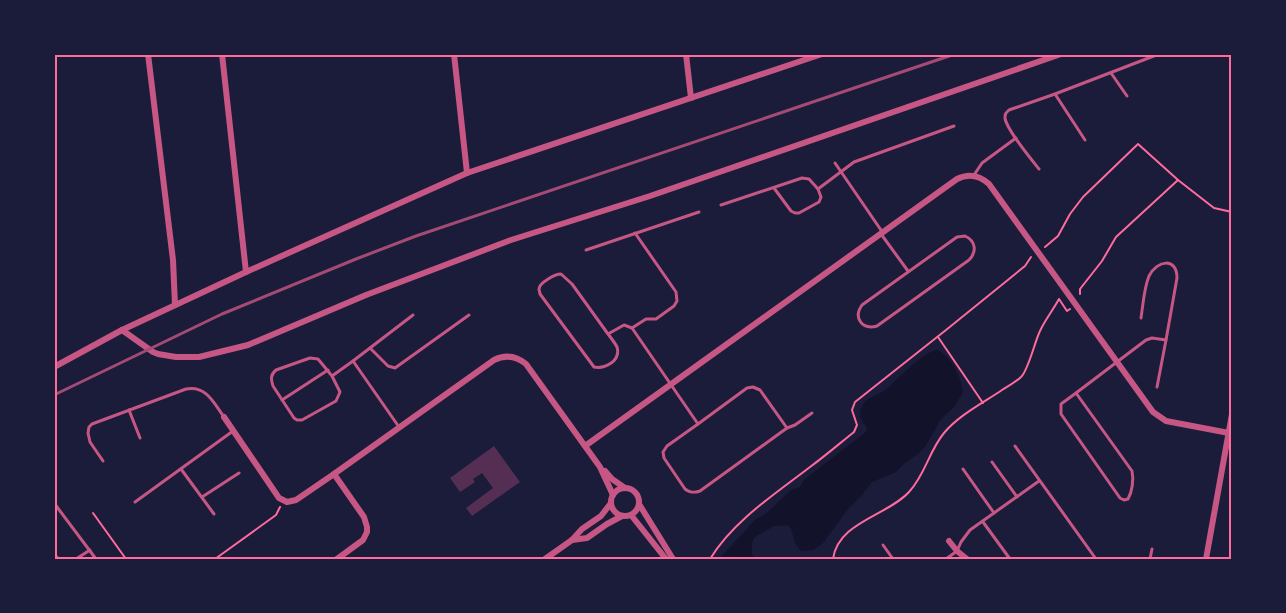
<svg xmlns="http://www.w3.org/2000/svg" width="1286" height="613" font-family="'Zilla Slab',serif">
	<rect width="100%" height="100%" fill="#1b1b3a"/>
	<path fill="#12122b" d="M937,350C953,358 960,375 963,392L955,406L941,419L925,447L919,453L906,462L896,472L872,482L862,495L848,509L823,543L813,550L803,551L800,550L795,543L791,528L787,525L774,526L758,535L754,538L752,544V554L754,559H719L755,520L768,512L791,490L800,487L804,480L809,476L866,432L867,427C861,421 858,415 862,406C867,397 877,396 885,390C898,380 922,352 937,350Z"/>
	<polygon fill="#542f53" points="494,446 520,482 472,516 466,508 493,488 482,473 473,479 475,482 460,492 450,478"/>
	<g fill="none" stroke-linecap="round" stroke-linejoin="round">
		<g stroke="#ff6b9d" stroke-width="2">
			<polyline points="1045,247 1058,236 1070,214 1083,197 1138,144 1178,180 1214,208 1232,212"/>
			<polyline points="1080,294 1080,289 1102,261 1116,237 1178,180"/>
			<polyline points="938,337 983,403"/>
			<polyline points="93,513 126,559"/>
			<polyline points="215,559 276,515 280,507"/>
			<path d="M710,559C733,521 775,494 810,467C825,456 839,444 854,432L857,425L852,410L855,402L946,330L1025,266L1031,257"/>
			<path d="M833,559C838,522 887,516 909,492C925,475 929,451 944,433C959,415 983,403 1002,390C1008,386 1016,382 1021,377C1028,371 1035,341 1040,331C1045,320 1053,310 1059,299L1067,311L1070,309"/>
		</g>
		<g stroke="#c65784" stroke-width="3">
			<polyline points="1111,73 1127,96"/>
			<polyline points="1055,94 1085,140"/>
			<polyline points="835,163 883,233"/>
			<path d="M1039,169C1031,159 1006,129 1005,118C1005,113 1006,113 1009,110L1055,94L1159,54"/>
			<polyline points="974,175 982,163 1016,138"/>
			<polyline points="774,188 791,211 795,213 799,213 819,202 821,197 818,189 854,162 954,126"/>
			<polyline points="721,205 802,178 809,179 818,189"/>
			<polyline points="881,234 908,271"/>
			<path d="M965,236C976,241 977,252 969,260L877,326C862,330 853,318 862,305L957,237Z"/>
			<polyline points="586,250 699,212"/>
			<polyline points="632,328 646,319 656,319 674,306 677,301 676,292 635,233"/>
			<path d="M608,334C611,338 615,343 617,347C621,361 605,369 594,367L540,294C540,292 539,291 539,289C539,283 555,274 561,274L572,284L608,334L624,325L632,328L698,424L667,446L663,452L664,458L685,489C690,493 694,493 700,491L787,428L795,425L812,413"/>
			<polyline points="370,348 388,366 395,368 469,315"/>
			<path d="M332,376L340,392L336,401L302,420H297L294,418L273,386C271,380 270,375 276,370L310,358L318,359L332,376L353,361"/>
			<polyline points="1157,387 1166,340"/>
			<path d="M1076,393L1132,471C1134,480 1132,492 1128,499L1124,500L1120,498L1061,414V404Z"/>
			<path d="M1076,393L1146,340L1152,338L1166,340L1177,278C1177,257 1157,260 1149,276C1144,288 1143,305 1141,318"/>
			<polyline points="282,400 328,370"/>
			<polyline points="129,410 140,438"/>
			<polyline points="698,424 747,388 753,387 760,390 787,428"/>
			<polyline points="399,427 353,361 413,315"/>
			<polyline points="1015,446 1096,559"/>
			<path d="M103,461L90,442L88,433L89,427L92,424L186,389C206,385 214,403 224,417"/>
			<polyline points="992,462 1017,497"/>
			<polyline points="181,469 214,514"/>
			<polyline points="963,469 994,513"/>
			<polyline points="202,497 239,473"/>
			<polyline points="135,502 233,431"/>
			<polyline points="54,503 96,559"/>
			<polyline points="983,522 1010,559"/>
			<polyline points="883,545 893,559"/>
			<polyline points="54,553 58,559"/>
			<polyline points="76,559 90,550"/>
			<polyline points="946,559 957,551 961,542 970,530 1039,481"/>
			<polyline points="1150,559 1152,549"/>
		</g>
		<g stroke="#c65784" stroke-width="6">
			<polyline points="148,54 173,260 175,305"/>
			<polyline points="222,54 246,272"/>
			<polyline points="454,54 467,173"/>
			<polyline points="686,54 691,98"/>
			<polyline points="122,330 153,352 158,354 176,357 199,357 248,345 366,295 511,240 650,196 1061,54"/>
			<polyline points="54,367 122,330 246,272 467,173 822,54"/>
			<polyline points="224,417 279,498 287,502 296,500 334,474"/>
			<path d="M585,446L957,179C969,173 979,175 989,184L1153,412L1166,421L1229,433"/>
			<polyline points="605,471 612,479 625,488"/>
			<circle cx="625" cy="502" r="14"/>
			<polyline points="639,504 673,559"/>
			<polyline points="631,515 666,559"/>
			<polyline points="572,540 587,538 607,524 622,516"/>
			<polyline points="949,541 957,551 967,559"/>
			<path d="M337,559L363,540L367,532V527L364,517L334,474L494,360C506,354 516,356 526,364L600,467L613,495"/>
			<polyline points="545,559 572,540 582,529 601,516 611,503"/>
			<polyline points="1206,559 1232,414"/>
		</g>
		<polyline stroke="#a44b75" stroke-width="3" points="54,395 222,314 356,259 416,236 955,54"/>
	</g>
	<rect width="1286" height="613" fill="none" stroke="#1b1b3a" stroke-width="111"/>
	<rect x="56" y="56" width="1174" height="502" fill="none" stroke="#ff6b9d" stroke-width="2"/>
</svg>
